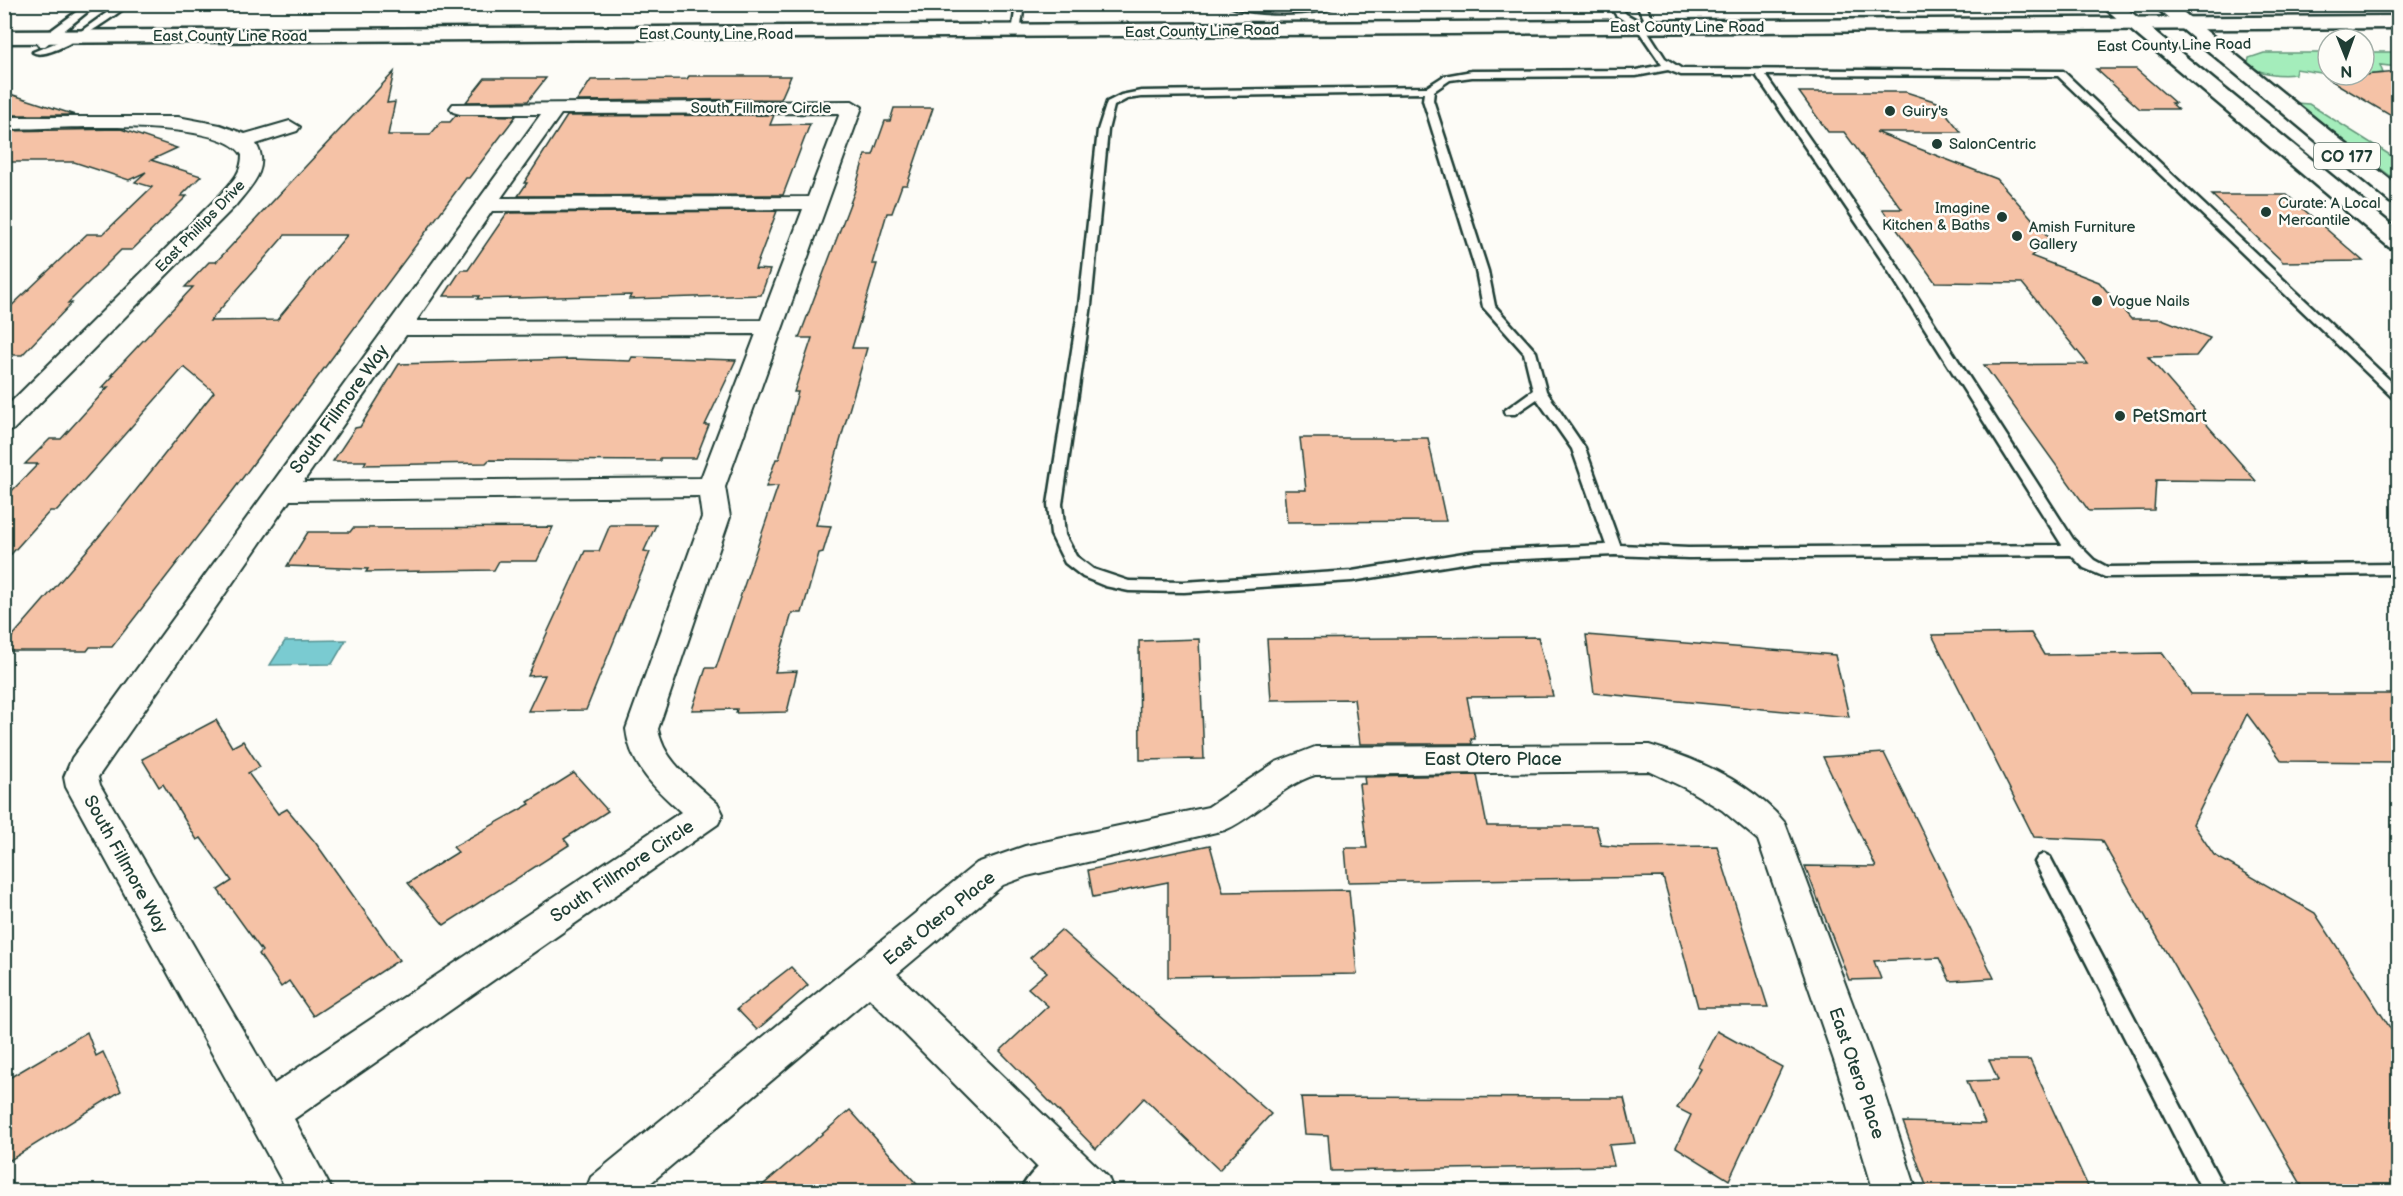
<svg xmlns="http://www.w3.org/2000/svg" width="2403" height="1196" font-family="'Balsamiq Sans',sans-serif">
	<rect width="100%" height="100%" fill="#fdfcf7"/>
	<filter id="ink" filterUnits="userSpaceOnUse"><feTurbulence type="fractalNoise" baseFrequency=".0167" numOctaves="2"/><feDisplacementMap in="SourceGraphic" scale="12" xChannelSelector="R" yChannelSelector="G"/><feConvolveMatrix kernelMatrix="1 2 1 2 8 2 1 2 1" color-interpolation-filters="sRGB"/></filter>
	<g filter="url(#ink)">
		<g fill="#a4edbb" stroke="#629578" stroke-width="1.5">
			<polygon points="2364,52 2398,52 2398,67 2380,65 2383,73 2364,75"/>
			<path d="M2264,53H2328V74L2296,69L2295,74C2281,76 2257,74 2248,64L2249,58Z"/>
			<polygon points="2296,103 2309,104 2398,160 2398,182"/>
		</g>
		<polygon fill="#7acbd1" stroke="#569292" stroke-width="1.5" points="346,640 332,664 270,665 285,641"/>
		<g fill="#f5c2a6" stroke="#1f3d34" stroke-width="1.5" fill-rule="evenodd">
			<polygon points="2096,69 2136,69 2175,103 2171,103 2178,109 2140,109"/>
			<path d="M394,72L387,103L395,102L388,135H430L441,122H450L456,115L516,116L469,178H466L232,492L112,647H90L87,651H4V646L102,533L214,392L184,367L57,511H50L4,562V499L38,464H25L50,439H61L108,387L102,388L114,375H111L193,287H185L209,262H216ZM285,235H347L277,320L210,321Z"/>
			<polygon points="2398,72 2398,120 2327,78 2364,75"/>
			<polygon points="689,76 791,76 781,99 577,101 591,80 687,79"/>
			<polygon points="485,78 546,78 528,101 466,102"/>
			<polygon points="4,92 75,115 4,115"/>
			<polygon points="1799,92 1906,92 1937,102 1961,132 1876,132 1997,179 2051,240 2031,256 2099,282 2131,319 2162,319 2210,338 2196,356 2148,357 2256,481 2156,480 2154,510 2089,511 1984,365 2088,364 2022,283 1935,282 1882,209 1902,209 1844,132 1828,132"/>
			<polygon points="894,108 933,108 907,185 902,185 892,213 887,213 872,264 877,264 852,348 867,348 816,525 831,526 823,552 819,553 802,613 792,613 775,672 797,671 787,712 736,713 737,709 692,710 706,668 716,668 778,486 766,487 776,459 779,459 798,392 794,392 812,338 799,338 854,193 865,155 873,155 885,121 890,121"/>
			<polygon points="774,115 770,125 810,124 783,195 518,196 527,183 524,183 567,116"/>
			<polygon points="121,129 177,148 151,160 201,176 181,196 187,196 132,250 121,250 68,303 72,303 22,355 4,355 4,313 87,234 103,234 152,187 135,182 146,172 129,180 74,162 4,162 4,131"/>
			<polygon points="2212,195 2287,195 2363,261 2283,262"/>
			<polygon points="777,211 755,269 770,270 761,295 629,299 631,295 477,299 479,296 444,296 461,270 468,270 507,213"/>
			<polygon points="632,357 736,360 705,425 709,425 696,458 660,458 660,461 489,460 486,463 364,465 366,461 333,461 355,428 360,427 399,364 572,359 630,361"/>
			<polygon points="1300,438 1428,438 1446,521 1287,522 1284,490 1306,490"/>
			<polygon points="610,525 656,525 644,551 650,552 586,710 528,711 545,675 528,676 543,642 585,551 599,551"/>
			<polygon points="553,527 537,561 499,561 494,570 366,572 368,569 287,566 308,532 350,532 353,528"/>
			<polygon points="2031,633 2044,655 2163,653 2191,694 2398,694 2398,762 2282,761 2247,714 2193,824 2214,855 2315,913 2398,1040 2398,1191 2305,1191 2101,840 2034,837 1932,635"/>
			<polygon points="1586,635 1835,655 1849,717 1594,693"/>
			<polygon points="1538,637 1553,696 1467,697 1475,739 1471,739 1472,744 1360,744 1354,699 1271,700 1267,639"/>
			<polygon points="1199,639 1204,759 1140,760 1139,641"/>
			<polygon points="216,720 232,747 243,741 260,767 248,773 278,814 287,809 315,842 399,960 313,1016 289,981 281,987 259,954 262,951 218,890 232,881 201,838 197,840 163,784 159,787 142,759"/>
			<polygon points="1884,753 1994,978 1950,981 1939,958 1874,961 1881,979 1849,980 1805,866 1876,867 1823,757"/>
			<polygon points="574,773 608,811 564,839 569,845 444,925 408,883 458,852 453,847 530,804 528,802"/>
			<polygon points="1477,775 1487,826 1596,826 1601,845 1622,847 1717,846 1768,1007 1698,1007 1663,877 1348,882 1345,848 1367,848 1359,784 1365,784 1364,777"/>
			<polygon points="1210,845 1223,892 1349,890 1357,974 1168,977 1168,882 1093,897 1088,870"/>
			<polygon points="1061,930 1271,1114 1219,1170 1144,1098 1096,1149 1000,1051 1048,1006 1028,988 1047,972 1030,958"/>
			<polygon points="791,967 808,985 757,1030 737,1009"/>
			<polygon points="1717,1031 1782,1067 1729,1180 1676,1147 1691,1115 1677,1108 1701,1069 1698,1067"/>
			<polygon points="87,1032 96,1056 103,1052 121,1091 4,1164 4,1081"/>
			<polygon points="1989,1060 2030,1060 2090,1191 1928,1191 1903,1122 1985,1124 1967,1081 1998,1080"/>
			<polygon points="1301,1097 1624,1098 1635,1143 1609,1145 1614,1166 1331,1171 1328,1135 1305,1134"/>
			<polygon points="850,1110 923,1191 756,1191"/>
		</g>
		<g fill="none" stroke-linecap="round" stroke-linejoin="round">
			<g stroke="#1f3d34" stroke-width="5">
				<g id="service">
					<polygon points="87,4 97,4 45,46 39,46 38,44 45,35"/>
					<path d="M119,4H129C115,17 48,63 33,52L77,34Z"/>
					<polygon points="500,4 568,4 564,7 504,7"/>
					<polygon points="879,4 934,4 930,7 883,7"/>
					<polygon points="1016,4 1024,4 1020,33 1016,36 1012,33"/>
					<path d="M1226,4L1298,8L1339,4C1317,17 1248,16 1226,4Z"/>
					<path d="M1609,4H1618L1626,14L1640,22L1644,18L1636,4H1645L1652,18L1645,27L1665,58L1682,69L2063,71L2398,388V399L2393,398L2058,76L1765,75L1891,256L2073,539L2094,560L2107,567L2398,564V574L2105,577L2084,568L2071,555L1688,558L1615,555L1476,561L1352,581L1184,592L1129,591L1105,586L1083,577L1065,563L1051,535L1048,504L1079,305L1098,130L1107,102L1121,95L1141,91L1427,87L1444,76L1472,71L1636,70L1662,65L1638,30L1616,15ZM1668,70L1681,75H1756L1879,256L2062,545L1688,548L1620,545L1585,448L1546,391L1536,352L1495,306L1488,271L1433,100L1434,91L1450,80L1472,77L1636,76ZM1424,93L1423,100L1476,271L1483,307L1524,353L1533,390L1504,411L1505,414H1515L1537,399L1572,449L1606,545L1476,551L1352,571L1184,582L1129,581L1093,569L1076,556L1065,535L1062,504L1091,305L1108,130L1114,106L1127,99L1141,97Z"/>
					<polygon points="2044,854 2050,857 2226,1192 2203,1192 2035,862 2038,857"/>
					<path d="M1059,1152L1066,1156L1070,1163L1066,1170L1046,1192H1020C1026,1177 1045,1158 1059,1152Z"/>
				</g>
			</g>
			<g stroke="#1f3d34" stroke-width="4">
				<g id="minor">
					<path d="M852,101L862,107L725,487L730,517L658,729C664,763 695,782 718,804L723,814L718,824L294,1119L333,1192H288L66,787L64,777L72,758L541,114H460L453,112L450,108L453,104ZM840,113L808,197L501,198L561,114ZM803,209L761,320L416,321L492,211ZM756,334L701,478L303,482L406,335ZM699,496L702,517L626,729C630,765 655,789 681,812L274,1084L100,785L98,777L290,500Z"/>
					<path d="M4,117H178L220,125L245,134L290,121L300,127L297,131L256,144C271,168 251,186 236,205L13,430L4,432V409L220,195C232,182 242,173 242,155C220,116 49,129 4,129Z"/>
					<path d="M1649,745C1697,759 1752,783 1785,823L1878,1072L1917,1192H1874L1838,1072L1758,840L1722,810L1685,788L1649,771L1315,775C1282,785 1257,816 1225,830L1027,876L1003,885L897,974L1108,1177L1114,1192H1062L869,998L640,1192H585L591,1177L977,863L1025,846L1208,807L1276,762L1315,747Z"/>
				</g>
			</g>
			<g stroke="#1f3d34" stroke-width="5">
				<polygon id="secondary" points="2398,16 2398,28 4,43 4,31"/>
			</g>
			<g stroke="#1f3d34" stroke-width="5">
				<g id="primary">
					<polygon points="2100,4 2121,4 2398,230 2398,249 2389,247"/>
					<polygon points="2152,4 2173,4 2398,186 2398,204 2390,202"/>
				</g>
			</g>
			<use href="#service" fill="#fdfcf7" fill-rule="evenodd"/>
			<use href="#minor" fill="#fdfcf7" fill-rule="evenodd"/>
			<use href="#secondary" fill="#fdfcf7" fill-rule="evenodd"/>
			<use href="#primary" fill="#fdfcf7" fill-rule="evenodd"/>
		</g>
	</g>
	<g fill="#1f3d34" stroke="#fdfcf7" stroke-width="2">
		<circle cx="1890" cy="111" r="6"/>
		<circle cx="1937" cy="144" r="6"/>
		<circle cx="2266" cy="212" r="6"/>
		<circle cx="2002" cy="217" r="6"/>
		<circle cx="2017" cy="236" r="6"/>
		<circle cx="2097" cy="301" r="6"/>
		<circle cx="2120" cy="416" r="6"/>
	</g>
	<g text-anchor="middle" stroke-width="5" stroke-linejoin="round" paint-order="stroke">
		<g font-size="15" fill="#1f3d34" stroke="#fdfcf7">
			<text x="1687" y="32">East County Line Road</text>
			<text transform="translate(1202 31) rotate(-1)" y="5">East County Line Road</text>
			<text x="716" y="39">East County Line Road</text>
			<text x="230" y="41">East County Line Road</text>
			<text transform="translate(2174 45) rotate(-1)" y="5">East County Line Road</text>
			<text x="761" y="113">South Fillmore Circle</text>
			<text transform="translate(200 226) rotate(-46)" y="5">East Phillips Drive</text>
		</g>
		<g font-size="15" fill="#1f3d34" stroke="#fdfcf7" text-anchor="start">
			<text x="1902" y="116">Guiry's</text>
			<text x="1949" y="149">SalonCentric</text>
			<text x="2278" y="208">Curate: A Local<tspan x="2278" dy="17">Mercantile</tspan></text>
			<text x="1990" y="213" text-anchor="end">Imagine<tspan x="1990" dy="17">Kitchen &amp; Baths</tspan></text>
			<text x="2029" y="232">Amish Furniture<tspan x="2029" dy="17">Gallery</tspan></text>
			<text x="2109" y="306">Vogue Nails</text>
		</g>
		<rect fill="#fdfcf7" stroke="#62766e" stroke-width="1.5" x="2314" y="143" width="66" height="26" rx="4.5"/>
		<g font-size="16" font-weight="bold" fill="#1f3d34">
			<text x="2347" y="162">CO 177</text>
		</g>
		<g font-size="18" fill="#1f3d34" stroke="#fdfcf7">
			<text transform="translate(339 409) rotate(-54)" y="6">South Fillmore Way</text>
			<text x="1493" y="765">East Otero Place</text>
			<text transform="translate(126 864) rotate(61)" y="6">South Fillmore Way</text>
			<text transform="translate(622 871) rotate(-34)" y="6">South Fillmore Circle</text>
			<text transform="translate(939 918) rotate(-39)" y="6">East Otero Place</text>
			<text transform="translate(1857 1073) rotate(71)" y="6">East Otero Place</text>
		</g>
		<g font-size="18" fill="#1f3d34" stroke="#fdfcf7" text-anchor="start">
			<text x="2132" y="422">PetSmart</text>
		</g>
	</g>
	<rect width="2403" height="1196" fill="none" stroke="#fdfcf7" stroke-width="24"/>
	<rect x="12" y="12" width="2379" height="1172" fill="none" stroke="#1f3d34" stroke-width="2" filter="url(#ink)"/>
	<g transform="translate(2346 57) rotate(179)"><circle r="28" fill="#fdfcf7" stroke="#a4b0a9" stroke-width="1.5"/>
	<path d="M0-4.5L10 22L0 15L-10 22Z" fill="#1f3d34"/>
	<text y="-9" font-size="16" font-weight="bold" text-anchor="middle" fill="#1f3d34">N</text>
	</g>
</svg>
